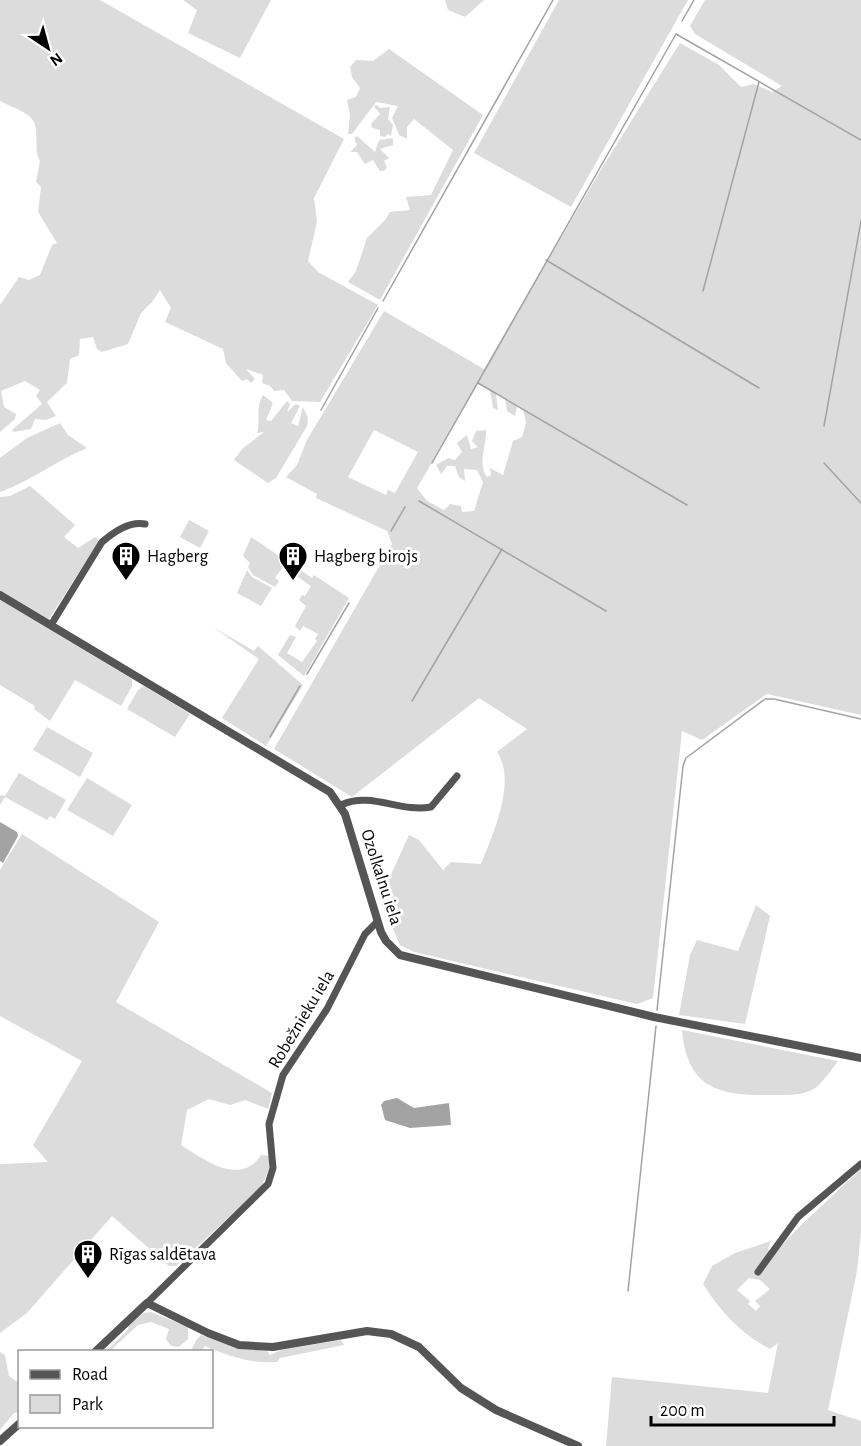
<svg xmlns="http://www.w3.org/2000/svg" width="861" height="1446" font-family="'Alegreya Sans',sans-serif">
	<rect width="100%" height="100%" fill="#fff"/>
	<g fill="#dcdcdc" fill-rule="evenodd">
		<path d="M0,0H100L344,139L314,198L317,222L308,261L318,272L378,305L320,402L292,401L284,390L274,391L270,386L262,383L263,375L246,369L255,379L251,383L247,379L242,381L226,363L223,349L165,322L171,308L160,290L152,302L141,313L128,344L102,352L97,349L93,337L80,339L79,355L70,359L67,383L47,402L56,416L46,420L35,419L31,429L14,432L12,430L42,404L36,396L40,390L25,381L1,391L4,407L16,414L15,419L0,432V305L19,277L29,280L40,275L52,245L57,243L38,212L41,187L36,182L40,161C32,149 42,127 30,117C23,110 9,106 0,101Z"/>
		<polygon points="183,0 271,0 240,58 188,33 197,10"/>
		<polygon points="445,0 484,0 465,17 448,10"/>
		<polygon points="559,0 688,0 571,207 474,153"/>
		<path d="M705,0H861V715L767,694L702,740L682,731L653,998L637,1004L414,952L400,945L391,924L383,892L409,835L419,840L443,870L451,862L481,864C493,834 517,781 497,752L527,729L479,698L352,797L274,749L392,544L387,531L316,498L317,494L286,477L297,465L307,440L384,311L484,369L602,168L680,43L719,65L741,87L754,84L772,92L782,86L695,34L690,26ZM478,384L490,391L493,408L498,410L496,394L505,399L507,411L515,416L517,406L523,410L526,423L522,437L513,441L503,475L490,468L491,475L487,477C477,465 487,444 486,430L476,431L472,441L478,447L471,449L467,435L457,443L462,452L455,460L448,458L436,465L441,474L447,466H455L459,477L465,481L464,469L477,470L483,482L474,511L462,512L461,506L450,504L444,510L427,501L417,488ZM374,430L418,452L395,493L388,490L386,495L348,477Z"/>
		<polygon points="389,49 483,115 380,300 348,282 356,271 367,238 385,220 390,212 410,210 406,197 431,195 453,150 414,119 407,127 407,139 399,135 392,118 398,106 376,102 352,134 348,134 350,115 347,100 356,97 360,88 352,77 350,67 356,60 373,61"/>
		<polygon points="377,105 380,108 390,107 388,119 393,125 391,136 388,134 385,137 380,136 380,130 372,128 371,124 380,114 374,106"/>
		<polygon points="357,136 375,152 379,140 393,138 393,145 380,149 389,158 384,161 387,167 384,171 380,171 373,160 365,164 357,152 350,152 357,145 354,138"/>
		<path d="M263,395L273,403L266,420L271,421L287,401L290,404L287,412L296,404L300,406L291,423L298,426L303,407L308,418L307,426L276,478L268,483L234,460L242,449L264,432L257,433C261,420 255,409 263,395Z"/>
		<path d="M60,423L68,435L87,448C57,460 31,481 0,492V458L27,438Z"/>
		<polygon points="30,486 75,525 64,537 78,548 95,537 99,541 49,619 0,590 0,497 10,496"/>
		<polygon points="189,520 209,531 200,548 180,537"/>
		<polygon points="251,537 312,578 314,575 349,598 304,676 278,655 290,635 296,637 287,653 302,662 317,641 315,639 318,634 303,626 300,631 295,626 306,606 299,600 302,595 305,596 311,586 283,567 275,578 279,581 275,587 253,575 248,567 250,563 243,556"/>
		<polygon points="247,570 252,577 272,588 261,606 237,593"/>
		<polygon points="0,600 132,679 132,686 121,706 75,680 50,721 34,709 35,706 0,685"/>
		<polygon points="213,627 254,651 258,646 303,685 266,746 222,718 259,659"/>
		<polygon points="144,686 190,714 175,737 127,709 138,690"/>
		<polygon points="47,727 93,753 80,777 33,750"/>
		<polygon points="19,773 66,800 55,819 50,816 47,820 5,797 0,805 0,795 5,796"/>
		<polygon points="87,778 132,805 113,836 67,810"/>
		<path d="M22,834L159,922L116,1002L272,1093L268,1109L245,1100L230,1105L209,1099L187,1110L181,1145C205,1160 240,1187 261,1155L269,1156V1168L261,1188L176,1266H169L112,1216L27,1313L0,1333V1164L48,1162L33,1145L82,1061L0,1016V870Z"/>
		<polygon points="756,905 770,916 745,1024 679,1015 690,955 697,940 738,951"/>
		<path d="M682,1030L838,1061C832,1069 825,1079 818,1086C805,1096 789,1095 773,1095C721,1096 687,1090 682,1030Z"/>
		<path d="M861,1169V1232L857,1271L828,1410L861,1421V1446H606L612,1377L768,1393L778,1343L770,1349C741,1334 720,1311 703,1284L712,1266L735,1253L771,1241L768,1249L774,1254L798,1228ZM749,1278L760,1280L770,1289L755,1301L760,1306L756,1311L748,1304L750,1301L737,1290Z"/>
		<polygon points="151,1312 188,1327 188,1339 179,1347 171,1346 166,1339 169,1329 151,1322 138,1325 110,1351 108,1349 128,1330 129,1323 144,1313"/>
		<path d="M201,1335L235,1348L267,1351L270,1355L281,1350L341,1340L344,1345L280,1358L277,1362C251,1364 229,1356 205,1346L202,1351L190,1352L197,1339Z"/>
		<polygon points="0,1352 5,1355 9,1376 20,1384 19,1412 14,1413 0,1430"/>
	</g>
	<g fill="#a3a3a3">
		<polygon points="0,822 17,832 18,836 3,863 0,861"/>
		<polygon points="397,1098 414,1108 449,1103 451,1125 410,1128 385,1120 381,1105 384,1101"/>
	</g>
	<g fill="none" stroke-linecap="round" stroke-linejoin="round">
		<g stroke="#a3a3a3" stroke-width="1.5">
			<polyline points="682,21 694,0"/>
			<polyline points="546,260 759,388"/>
			<polyline points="703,291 759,82"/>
			<polyline points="383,301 553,0"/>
			<polyline points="478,383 687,505"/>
			<polyline points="321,410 378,308"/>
			<polyline points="824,426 861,221"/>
			<polyline points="432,463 676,34 861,140"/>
			<polyline points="824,463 861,503"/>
			<polyline points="419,501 606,611"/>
			<polyline points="391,531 405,507"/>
			<polyline points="307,674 349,603"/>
			<polyline points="412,701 502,549"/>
			<polyline points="270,737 300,686"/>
			<polyline points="657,1010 683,766 686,758 765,699 774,699 861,719"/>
			<polyline points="628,1291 656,1026"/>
		</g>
		<g stroke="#555" stroke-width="7">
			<path d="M51,625L102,542C114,532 129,521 145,524"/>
			<path d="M341,805C371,791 400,813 431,807L457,776"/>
			<polyline points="758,1272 798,1217 861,1164"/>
			<polyline points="147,1303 268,1184 273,1168 269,1124 283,1075 327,1009 365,934 377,922"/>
		</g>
		<g stroke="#555" stroke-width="8">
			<polyline points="0,595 330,792 345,814 381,932 386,941 400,955 654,1017 861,1058"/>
			<polyline points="95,1352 147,1303 208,1333 239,1345 273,1347 367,1331 391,1334 419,1347 461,1388 496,1410 578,1446"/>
			<polyline points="0,1441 20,1423"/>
		</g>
	</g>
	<defs>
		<g id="building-pin" transform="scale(1.5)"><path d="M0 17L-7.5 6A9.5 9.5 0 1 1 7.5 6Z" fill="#000" stroke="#fff"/><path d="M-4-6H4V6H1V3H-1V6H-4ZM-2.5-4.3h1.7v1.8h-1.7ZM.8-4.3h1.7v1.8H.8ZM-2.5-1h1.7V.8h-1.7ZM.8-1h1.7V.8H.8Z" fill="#fff"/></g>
	</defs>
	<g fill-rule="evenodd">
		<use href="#building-pin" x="126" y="556"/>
		<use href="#building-pin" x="293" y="556"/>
		<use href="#building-pin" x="88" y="1254"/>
	</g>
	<g text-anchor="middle" stroke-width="6" stroke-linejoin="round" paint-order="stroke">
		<g font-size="18" fill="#000" stroke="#fff" text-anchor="start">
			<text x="147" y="562">Hagberg</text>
			<text x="314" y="562">Hagberg birojs</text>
			<text x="109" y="1260">Rīgas saldētava</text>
		</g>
		<g font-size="18" fill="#000" stroke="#fff">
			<text transform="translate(382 877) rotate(72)" y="6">Ozolkalnu iela</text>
			<text transform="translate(301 1019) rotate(-59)" y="6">Robežnieku iela</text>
		</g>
	</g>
	<rect x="18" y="1350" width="195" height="78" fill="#ffffff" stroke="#999999" stroke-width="1.5"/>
	<rect x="30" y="1370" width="30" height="9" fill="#555555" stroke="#999999" stroke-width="1.5"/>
	<text x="72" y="1380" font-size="18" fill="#000000">Road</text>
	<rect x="30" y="1395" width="30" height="18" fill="#dcdcdc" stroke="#999999" stroke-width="1.5"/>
	<text x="72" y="1410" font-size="18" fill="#000000">Park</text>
	<g transform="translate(48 48) rotate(144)" stroke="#ffffff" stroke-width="4.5" paint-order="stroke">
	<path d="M0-4.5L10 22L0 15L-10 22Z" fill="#000000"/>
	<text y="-9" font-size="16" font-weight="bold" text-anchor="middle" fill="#000000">N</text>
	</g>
	<path d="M651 1416v9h183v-9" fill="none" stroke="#000000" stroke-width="3"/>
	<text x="660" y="1416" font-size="18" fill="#000000" stroke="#ffffff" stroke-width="4.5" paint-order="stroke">200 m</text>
</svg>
